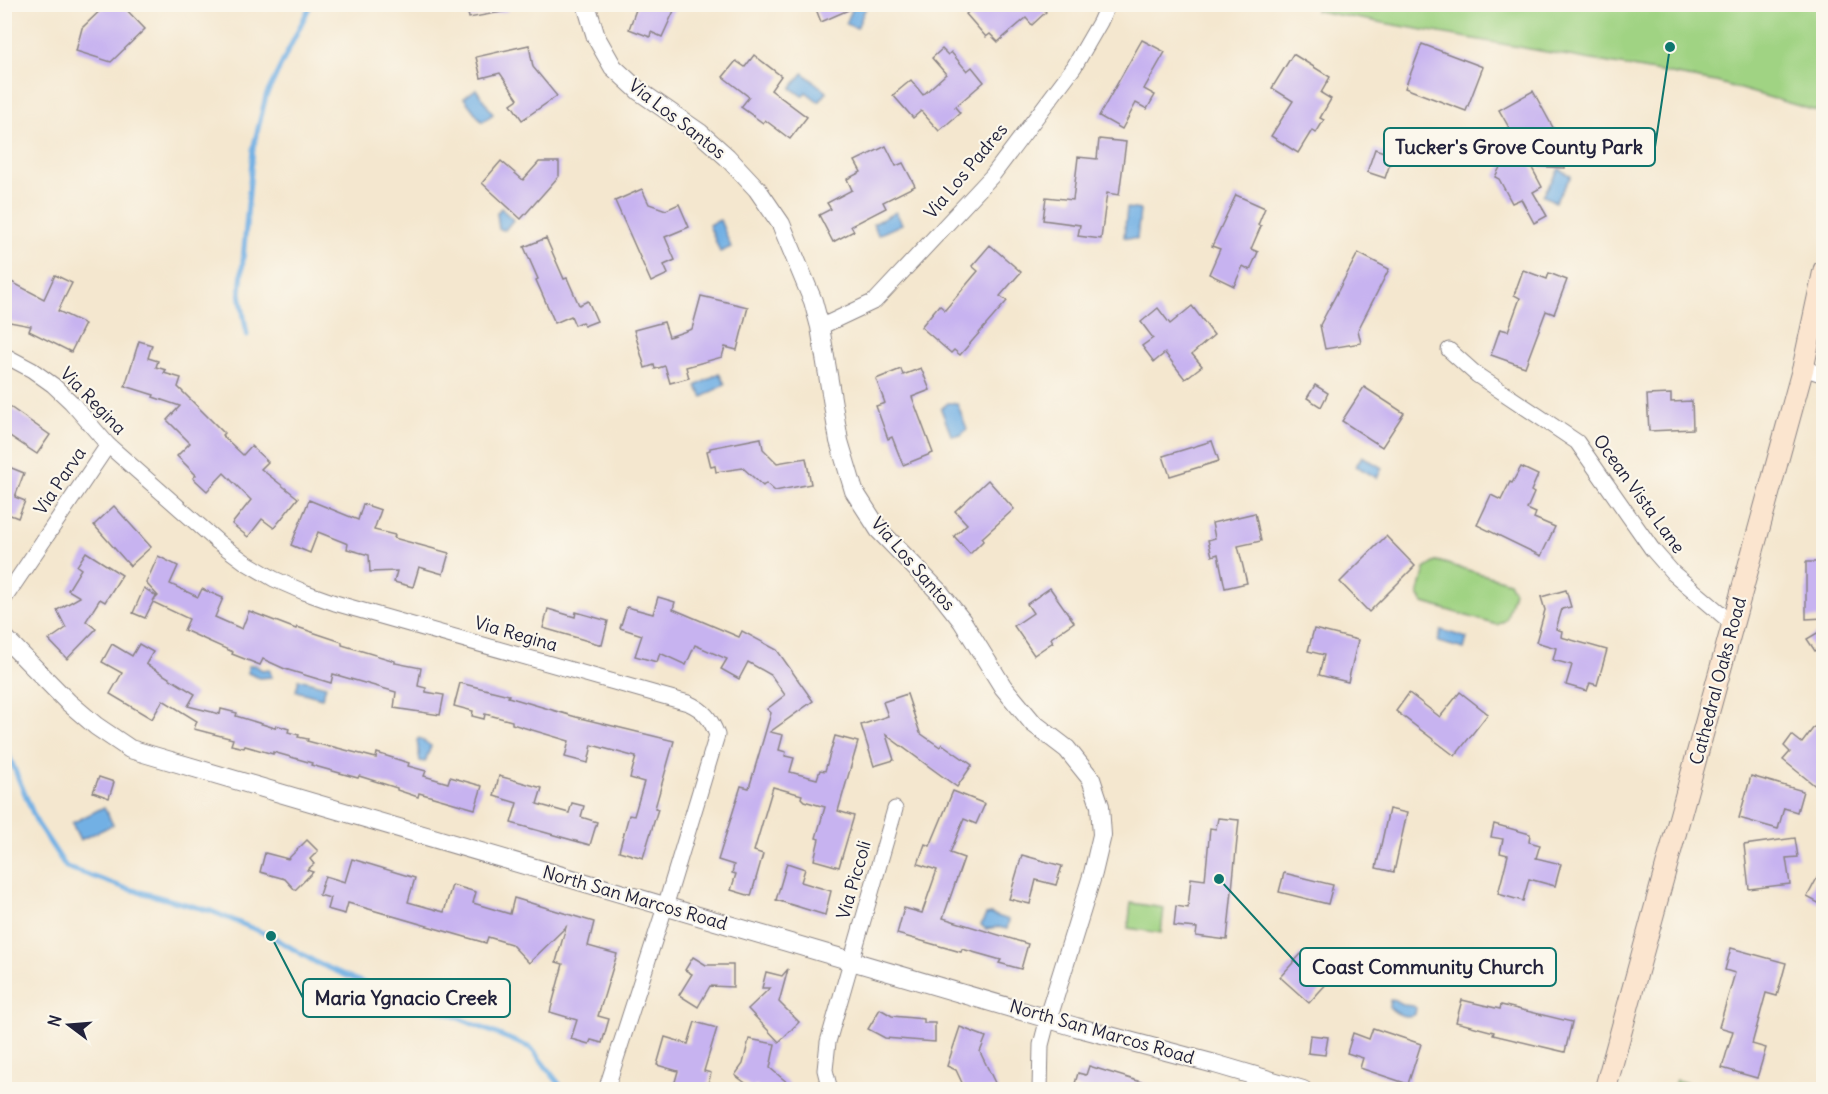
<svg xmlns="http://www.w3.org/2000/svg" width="1828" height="1094" font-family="Delius,sans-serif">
	<rect width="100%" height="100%" fill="#fbf7ec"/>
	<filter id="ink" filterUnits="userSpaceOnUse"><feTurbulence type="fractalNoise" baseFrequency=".0167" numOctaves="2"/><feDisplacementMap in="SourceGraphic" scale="12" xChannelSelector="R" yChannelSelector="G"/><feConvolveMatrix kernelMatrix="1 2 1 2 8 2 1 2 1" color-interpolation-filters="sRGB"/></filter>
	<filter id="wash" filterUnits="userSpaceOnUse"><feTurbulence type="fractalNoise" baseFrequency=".008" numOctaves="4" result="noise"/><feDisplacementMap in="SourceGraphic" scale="24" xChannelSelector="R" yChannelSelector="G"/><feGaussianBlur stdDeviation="1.35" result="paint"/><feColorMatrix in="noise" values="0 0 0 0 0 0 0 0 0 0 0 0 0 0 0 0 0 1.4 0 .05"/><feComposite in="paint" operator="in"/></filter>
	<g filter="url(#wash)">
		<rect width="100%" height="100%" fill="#f4e7cf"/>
		<g fill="#a0d383" stroke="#617a5f" stroke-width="1.5">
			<polygon points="1318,4 1823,5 1823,113 1716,82 1316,11"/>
			<polygon points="1437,561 1509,582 1514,592 1506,620 1497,625 1424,603 1418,595 1425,569"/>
			<polygon points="1131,903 1164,908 1161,933 1128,928"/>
			<polygon points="1676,1080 1707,1089 1673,1089"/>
		</g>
		<g fill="#72b0e4" stroke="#4a6990" stroke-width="1.5">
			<polygon points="854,5 867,5 857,28 846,24"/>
			<polygon points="803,73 827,92 819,102 806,92 802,96 791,88"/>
			<polygon points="476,89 493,114 482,122 464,98"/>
			<polygon points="1559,169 1571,176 1555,202 1543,195"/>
			<polygon points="501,208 513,220 505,230 499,229 497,213"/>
			<polygon points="1127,208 1140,210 1137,239 1124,237"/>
			<polygon points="896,212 902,224 878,235 873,224"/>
			<polygon points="720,220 731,247 720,252 709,225"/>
			<polygon points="719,373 725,384 703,397 696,386"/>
			<polygon points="948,403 957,403 967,429 961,435 951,435 941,409"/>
			<polygon points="1362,456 1382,468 1377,478 1356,466"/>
			<polygon points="1441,630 1467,638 1464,649 1438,642"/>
			<polygon points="255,665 262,670 269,669 272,677 259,678 248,673 248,666"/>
			<polygon points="299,679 326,686 322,698 296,691"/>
			<polygon points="419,738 431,746 425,762 420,761 417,740"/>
			<polygon points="104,807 113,825 80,840 72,823"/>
			<polygon points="991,914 1009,920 1007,929 998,927 986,929 981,925 986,915"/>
			<path d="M1393,999L1403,1005L1413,1006L1416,1008L1415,1014C1405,1019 1396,1014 1389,1007L1390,1000Z"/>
		</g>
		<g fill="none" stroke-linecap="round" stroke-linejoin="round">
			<g stroke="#72b0e4" stroke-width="5">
				<polyline points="247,335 240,293 253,149 266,96 311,4"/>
				<polyline points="4,744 37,823 66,867 125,888 211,911 271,936 317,963 403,1000 446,1013 531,1048 564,1090"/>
			</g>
		</g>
		<g id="blocks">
			<g fill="#c7b3f0">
				<polygon points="107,4 121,4 145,29 111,62 76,51 82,28"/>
				<polygon points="466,4 507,4 508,11 469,18"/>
				<polygon points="638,4 677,4 662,37 651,32 650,37 629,29"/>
				<polygon points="814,4 862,4 821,22"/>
				<polygon points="977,4 1040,4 1046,12 1032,25 1026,18 998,42 990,34 986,37 966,14"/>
				<polygon points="1142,40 1165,52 1144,89 1155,95 1147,109 1136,103 1122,129 1099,116"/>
				<polygon points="1422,44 1483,67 1466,111 1405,88"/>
				<polygon points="529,45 533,67 557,96 522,120 511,104 518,99 500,73 481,78 476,57"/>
				<polygon points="942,49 948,55 951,52 967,71 972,67 984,82 955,107 960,113 939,131 921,111 913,118 893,95 911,80 923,95 946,74 932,58"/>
				<polygon points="1293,54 1330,77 1321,93 1331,99 1320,118 1324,120 1316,133 1312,130 1298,153 1271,136 1293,101 1272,88"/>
				<polygon points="754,55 781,76 771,90 807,117 790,139 765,120 763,123 741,107 749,97 723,77 736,61 745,67"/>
				<polygon points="1533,91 1556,133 1566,133 1565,168 1531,166 1542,187 1533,192 1547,216 1534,223 1521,199 1512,203 1499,179 1495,177 1515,138 1499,110"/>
				<polygon points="1099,139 1126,142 1119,195 1107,193 1101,239 1078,236 1080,225 1043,220 1046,197 1073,200 1078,157 1097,159"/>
				<polygon points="886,146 896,166 903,163 915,186 883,202 886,208 851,226 854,231 833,242 819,215 831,209 827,203 852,190 847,179 861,172 855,161"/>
				<polygon points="1375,149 1393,155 1385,178 1367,172"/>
				<polygon points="501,161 523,180 539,162 559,162 559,176 521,219 482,183"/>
				<polygon points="642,189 649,204 666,210 679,204 689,227 665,237 675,260 664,265 668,274 651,282 615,201"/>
				<polygon points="1236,195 1265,208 1258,225 1261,226 1251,249 1258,252 1250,270 1243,266 1234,286 1209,274 1220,249 1212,246"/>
				<polygon points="546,238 564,279 567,278 579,305 588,301 597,321 584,326 582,322 575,325 571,316 555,323 536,280 538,279 524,247"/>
				<polygon points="990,245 1021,272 1000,296 1007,301 960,355 954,350 951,353 921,327 939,305 945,310 978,271 972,266"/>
				<polygon points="1358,253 1389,269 1358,330 1361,343 1325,349 1320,325"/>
				<polygon points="1523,270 1547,279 1549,273 1567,280 1554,314 1546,311 1525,367 1491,355 1500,329 1508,331 1520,298 1514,295"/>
				<polygon points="55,275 72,283 58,311 85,324 71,352 29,331 31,326 4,321 4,278 44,299"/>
				<polygon points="701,296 748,307 737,350 725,347 722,357 686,367 689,378 670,383 665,366 655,369 654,365 645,368 634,330 664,322 669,337 692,329"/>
				<polygon points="1192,306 1214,335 1192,354 1202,366 1185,379 1165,353 1154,362 1142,346 1153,338 1141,322 1158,308 1170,324"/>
				<polygon points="139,341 152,345 148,358 158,361 156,367 166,370 164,373 181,378 178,387 224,433 222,435 243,455 251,446 268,462 261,469 298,498 274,528 262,519 248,537 232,524 251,500 224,473 207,491 193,478 196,475 177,456 190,443 167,420 180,406 153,397 154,395 125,386"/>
				<polygon points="921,368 930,390 912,397 933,453 903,465 892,437 888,439 876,406 885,403 876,379 901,369 903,375"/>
				<polygon points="1315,385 1328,393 1321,407 1307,398"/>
				<polygon points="1364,387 1404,413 1382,447 1342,421"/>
				<polygon points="1671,394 1671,402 1692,401 1693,429 1649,431 1647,395"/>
				<polygon points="10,407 50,435 37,454 4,432 4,415"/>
				<polygon points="761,438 763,449 777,463 806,458 811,484 775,491 766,483 763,486 743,468 716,472 715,466 711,467 707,451 710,450 710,448"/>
				<polygon points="1212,441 1219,461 1170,476 1163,456"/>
				<polygon points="4,465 24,473 15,497 25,501 18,518 8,514 5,521"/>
				<polygon points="1521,467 1538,475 1531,491 1534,493 1527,509 1536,513 1534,518 1555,527 1541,556 1477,525 1491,495 1501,500 1510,482 1512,483"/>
				<polygon points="988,480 1014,509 982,538 983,541 970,554 954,536 967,524 955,511"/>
				<polygon points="309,500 358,520 363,504 381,510 374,530 395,535 394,538 449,553 443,574 419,567 413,587 394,582 397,571 370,572 369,555 347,549 348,544 318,532 310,553 291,545"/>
				<polygon points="114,506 151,547 130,566 94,525"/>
				<polygon points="1255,513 1261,541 1238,546 1247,583 1225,588 1218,554 1212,556 1208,540 1215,538 1212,523"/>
				<polygon points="1386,536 1415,566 1369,612 1340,582"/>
				<polygon points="86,552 122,575 105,602 100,599 86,621 96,629 67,659 49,640 66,628 57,610 80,597 68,590 81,569 77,566"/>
				<polygon points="158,556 178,566 170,584 198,597 202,589 223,598 215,617 242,629 249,611 296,629 297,627 342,642 342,645 395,661 395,663 421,668 418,686 426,688 426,692 444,695 440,715 394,708 396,692 333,674 331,683 285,669 263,659 260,665 232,654 233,652 184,630 189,619 153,602 145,618 133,613 144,588 156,596 153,601 158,596 146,583"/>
				<polygon points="1806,562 1824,562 1824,618 1806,619"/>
				<polygon points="1050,588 1074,622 1051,638 1053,642 1034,655 1014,626 1033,613 1027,604"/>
				<polygon points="1566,590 1571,607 1562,609 1556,629 1562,631 1561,637 1607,650 1597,685 1590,683 1587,691 1566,685 1572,665 1553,660 1556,648 1536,642 1545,610 1541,597"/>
				<polygon points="658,597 675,602 673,609 739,637 742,631 777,650 813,701 770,732 783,735 779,750 786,752 785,756 794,758 790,772 817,779 820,770 825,771 835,736 858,742 838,811 854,816 839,867 814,860 819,839 816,838 825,807 804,801 801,798 802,795 773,787 754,851 763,854 751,896 731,890 736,874 732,873 734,865 718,860 741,786 749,788 771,713 767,709 785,695 771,675 748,662 739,679 721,669 727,659 695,645 686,665 660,653 657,662 635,656 642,635 620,628 627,607 653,614"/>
				<polygon points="548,609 575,617 576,612 608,621 602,645 543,628"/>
				<polygon points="1314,629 1358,640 1348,682 1319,675 1324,655 1308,651"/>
				<polygon points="1824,629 1824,645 1815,651 1807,639"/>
				<polygon points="112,644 132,656 139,644 153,652 146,664 195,694 188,706 220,714 221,709 237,713 236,716 275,728 276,725 289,729 288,732 299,735 298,737 308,739 307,741 330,747 330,746 376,758 377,753 409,763 408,766 426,771 424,776 448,783 450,777 482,786 475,809 419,793 418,797 397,790 397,788 359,776 358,778 311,765 312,763 273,752 273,754 245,746 244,748 231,745 233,739 194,729 197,721 163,700 152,719 110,694 122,673 102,662"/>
				<polygon points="460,683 509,695 508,697 576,717 674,741 655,808 658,809 643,858 619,851 629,815 634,816 644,782 630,778 636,757 592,745 588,763 565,757 569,741 512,724 512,721 485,714 484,719 472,716 473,711 454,706"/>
				<polygon points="1460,692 1488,714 1455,756 1396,711 1409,693 1440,717"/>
				<polygon points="907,694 920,733 940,747 942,744 972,765 957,787 886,735 894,760 874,766 861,725 888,716 883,702"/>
				<polygon points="1814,727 1824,734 1824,782 1818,788 1783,760 1790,752 1784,746 1792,735 1802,743"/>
				<polygon points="499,776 542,788 537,804 569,813 572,803 584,806 581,817 597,822 590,845 511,823 517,803 494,796"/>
				<polygon points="1751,776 1803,791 1797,812 1784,808 1778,829 1739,818"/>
				<polygon points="99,777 114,782 109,798 93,792"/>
				<polygon points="953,791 985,804 976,824 964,819 950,853 964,858 943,918 1028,944 1021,969 999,963 1001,960 962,949 961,952 897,934 904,908 922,913 937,870 918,864 925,844 930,846"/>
				<polygon points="1389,809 1407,813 1394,872 1376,868"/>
				<polygon points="1218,818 1239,820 1227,940 1196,936 1197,928 1174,926 1176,906 1188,908 1191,878 1205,880 1210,828 1216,829"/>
				<polygon points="1494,824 1530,834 1529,842 1540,845 1536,858 1561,864 1555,886 1529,879 1523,901 1498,894 1508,855 1500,853 1503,839 1491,837"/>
				<polygon points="1795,838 1798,857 1786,858 1790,884 1749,889 1744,845"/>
				<polygon points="307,840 318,851 310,859 314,864 307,870 313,872 295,890 285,879 260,872 265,853 288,859"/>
				<polygon points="1022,855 1062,866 1056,885 1036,880 1030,904 1009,899"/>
				<polygon points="352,859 415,878 408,902 444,912 452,885 476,892 473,903 510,914 514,898 594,922 588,946 617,954 598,1016 609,1019 602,1043 591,1040 589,1044 571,1039 577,1020 550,1012 563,964 556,962 566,927 529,963 511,944 488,937 486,943 348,903 345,914 327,909 330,898 319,895 325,876 345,882"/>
				<polygon points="787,863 805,869 801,882 831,891 825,915 776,900"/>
				<polygon points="1824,865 1824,906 1807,897"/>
				<polygon points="1284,873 1333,885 1328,904 1279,892"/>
				<polygon points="1731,948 1786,963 1777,996 1766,993 1752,1044 1766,1048 1757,1078 1722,1068 1733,1031 1719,1027 1735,973 1725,970"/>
				<polygon points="1301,954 1329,981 1309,1003 1280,977"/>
				<polygon points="693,957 706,965 733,965 733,987 710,986 698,1007 679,995 692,974 685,970"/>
				<polygon points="788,969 779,1002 799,1022 779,1042 748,1009 770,988 762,988 766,972 782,976"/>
				<polygon points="1462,1000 1500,1009 1501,1005 1572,1022 1565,1052 1493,1035 1494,1032 1456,1022"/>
				<polygon points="880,1009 892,1016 924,1019 924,1023 935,1023 935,1042 885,1038 868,1029"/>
				<polygon points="695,1022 717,1028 704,1071 711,1073 707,1089 673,1089 678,1071 657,1065 665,1037 688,1044"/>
				<polygon points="960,1027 986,1037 980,1052 998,1089 965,1089 956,1070 947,1066"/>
				<polygon points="1373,1028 1421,1044 1408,1084 1360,1068 1363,1058 1347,1053 1353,1033 1369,1039"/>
				<polygon points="1310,1035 1328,1037 1325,1055 1308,1053"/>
				<polygon points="749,1039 775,1044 770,1068 795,1089 761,1089 756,1085 752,1088 735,1075 743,1064"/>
				<polygon points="1089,1066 1151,1085 1150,1089 1081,1089 1074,1087 1078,1073 1086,1075"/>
			</g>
		</g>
	</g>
	<g filter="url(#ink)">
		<use href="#blocks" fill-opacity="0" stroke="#8b8485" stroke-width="1.5"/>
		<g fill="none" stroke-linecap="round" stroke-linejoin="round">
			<g stroke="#8b8485" stroke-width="17">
				<g id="minor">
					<polyline points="820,327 875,301 992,176 1074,67 1100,22 1108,4"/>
					<polyline points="1449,350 1477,375 1577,442 1652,549 1673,573 1734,625"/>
					<path d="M4,355L32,370L53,385L71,402L108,445L218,542L245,562L274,579L304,592L335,603L688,703C704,710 711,719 717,735L665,907L606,1090"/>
					<polyline points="1803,368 1824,375"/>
					<polyline points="4,599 108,445"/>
					<polyline points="830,1090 825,1070 828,1042 895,809"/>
					<polyline points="1040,1090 1041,1045 1048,1018"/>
				</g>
			</g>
			<g stroke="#8b8485" stroke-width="20">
				<g id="tertiary">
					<polyline points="586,4 596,37 613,67 639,91 700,133 727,157 757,189 781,224 813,301 820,327 839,441 854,491 879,530 940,593 962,621 1003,687 1033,723 1067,749 1091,779 1100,806 1102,835 1093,873 1048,1018"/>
					<polyline points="4,637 68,702 96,726 130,749 1076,1027 1215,1064 1303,1090"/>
				</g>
			</g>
			<g stroke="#8b8485" stroke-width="23">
				<polyline id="secondary" points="1605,1090 1803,368 1824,270"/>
			</g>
			<use href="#minor" stroke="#fff" stroke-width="15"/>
			<use href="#tertiary" stroke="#fff" stroke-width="18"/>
			<use href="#secondary" stroke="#fbe5cf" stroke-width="21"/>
		</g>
	</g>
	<g text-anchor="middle" stroke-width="4.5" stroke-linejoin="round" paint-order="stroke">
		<g font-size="18" fill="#22223b" stroke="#fbf7ec">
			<text transform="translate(677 119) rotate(38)" y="6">Via Los Santos</text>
			<text transform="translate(966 171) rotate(-50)" y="6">Via Los Padres</text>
			<text transform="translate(93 401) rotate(46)" y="6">Via Regina</text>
			<text transform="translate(60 481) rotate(-56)" y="6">Via Parva</text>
			<text transform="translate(1639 494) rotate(54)" y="6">Ocean Vista Lane</text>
			<text transform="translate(913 564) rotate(49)" y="6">Via Los Santos</text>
			<text transform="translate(516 634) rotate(16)" y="6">Via Regina</text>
			<text transform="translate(1718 681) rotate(-75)" y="6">Cathedral Oaks Road</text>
			<text transform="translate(854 880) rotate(-74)" y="6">Via Piccoli</text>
			<text transform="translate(635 898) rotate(16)" y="6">North San Marcos Road</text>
			<text transform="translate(1102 1032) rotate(16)" y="6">North San Marcos Road</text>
		</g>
	</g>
	<path fill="none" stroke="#0f766e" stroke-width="2" d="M1670 47L1655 147M1219 879L1300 967M271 936L303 998"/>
	<g fill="#0f766e" stroke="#fbf7ec" stroke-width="2">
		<circle cx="1670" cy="47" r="6"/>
		<circle cx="1219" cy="879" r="6"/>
		<circle cx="271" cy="936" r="6"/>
	</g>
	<g fill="#fbf7ec" stroke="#0f766e" stroke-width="2">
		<rect x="1384" y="128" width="271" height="38" rx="6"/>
		<rect x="1300" y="948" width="256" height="38" rx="6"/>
		<rect x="303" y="979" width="207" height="38" rx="6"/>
	</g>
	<g font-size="20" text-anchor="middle" font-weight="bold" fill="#22223b">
		<text x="1519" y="154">Tucker's Grove County Park</text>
		<text x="1428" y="974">Coast Community Church</text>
		<text x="406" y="1005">Maria Ygnacio Creek</text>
	</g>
	<rect width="1828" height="1094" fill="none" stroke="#fbf7ec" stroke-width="24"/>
	<g transform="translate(69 1025) rotate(286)" stroke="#fbf7ec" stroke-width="4.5" paint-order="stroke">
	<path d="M0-4.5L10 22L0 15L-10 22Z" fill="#22223b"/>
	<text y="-9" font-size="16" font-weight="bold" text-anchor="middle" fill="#22223b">N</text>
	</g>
</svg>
